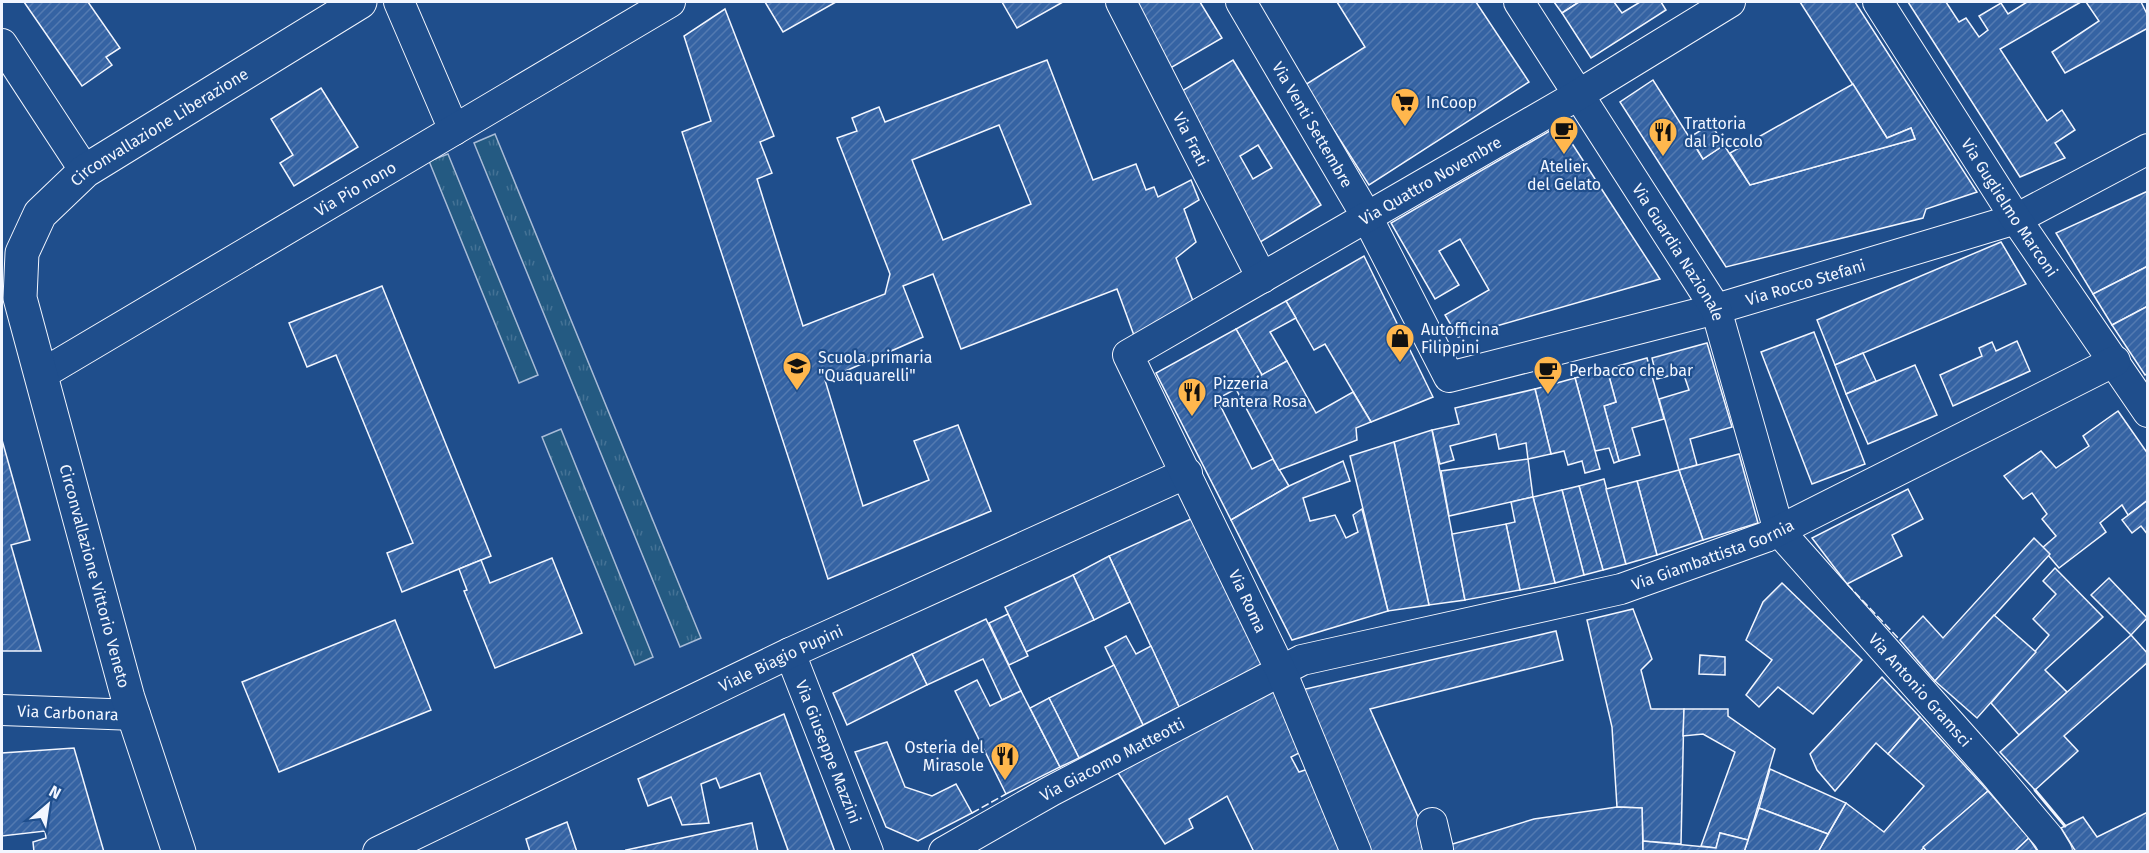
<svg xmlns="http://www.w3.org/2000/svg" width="2149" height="853" font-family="'Fira Sans',sans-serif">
	<defs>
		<pattern id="grass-tufts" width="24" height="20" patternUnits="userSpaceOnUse" patternTransform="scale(1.5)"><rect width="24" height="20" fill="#245a82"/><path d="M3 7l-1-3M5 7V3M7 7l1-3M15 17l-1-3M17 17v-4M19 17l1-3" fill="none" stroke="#447295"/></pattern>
		<pattern id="building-hatch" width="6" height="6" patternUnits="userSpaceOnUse" patternTransform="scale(1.5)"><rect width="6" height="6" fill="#3563a3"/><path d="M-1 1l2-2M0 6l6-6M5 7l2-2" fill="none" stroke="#537ab1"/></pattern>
	</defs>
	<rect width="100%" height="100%" fill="#1f4e8c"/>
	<g fill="url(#grass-tufts)" stroke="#a8bbd7" stroke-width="1.5">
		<polygon points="495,134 701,638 680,647 474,143"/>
		<polygon points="448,154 538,375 519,383 429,161"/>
		<polygon points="561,429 653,657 635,665 542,437"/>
	</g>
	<g fill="url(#building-hatch)" stroke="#f2f6ff" stroke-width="1.5" fill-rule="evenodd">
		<polygon points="24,2 88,2 120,48 106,57 112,65 82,86"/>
		<polygon points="765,2 836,2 783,32"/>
		<polygon points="1002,2 1063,2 1017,28"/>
		<polygon points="1133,2 1200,2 1222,38 1167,70"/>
		<polygon points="1337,2 1476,2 1529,82 1369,185 1305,85 1365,47"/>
		<polygon points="1554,2 1579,2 1562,13"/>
		<polygon points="1579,2 1614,2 1622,13 1640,2 1661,2 1666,10 1591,58 1562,13"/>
		<polygon points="1800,2 1855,2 1977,192 1926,209 1923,218 1726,267 1620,102 1653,80 1703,159 1724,145 1750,185 1915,139 1911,128 1887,138"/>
		<polygon points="1908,2 1946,2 1959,22 1966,18 1979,37 1988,30 1979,16 2001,3 2008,14 2027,2 2081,2 2000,49 2047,121 2062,110 2075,130 2055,143 2065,158 2020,177"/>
		<polygon points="2086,2 2141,2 2148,16 2148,28 2065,73 2052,52 2099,21"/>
		<path d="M725,9L774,136L760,142L772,173L757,179L803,326L885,294L890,274L837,138L857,131L852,118L879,107L885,122L1047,60L1093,180L1136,164L1146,190L1154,187L1158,197L1191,180L1199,200L1184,209L1196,242L1176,258L1193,301L1135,338L1117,289L961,349L933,274L903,286L923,337L825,380L863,506L929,480L914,441L958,425L991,511L828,579L682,132L711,121L684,36ZM999,125L1031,204L943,240L912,160Z"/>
		<path d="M1233,60L1321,205L1257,244L1182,91ZM1258,145L1272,168L1253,179L1240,156Z"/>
		<polygon points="1853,84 1887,138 1911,128 1915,139 1750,185 1730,153"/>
		<polygon points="321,88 358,147 294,186 280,163 293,155 271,119"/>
		<polygon points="1711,124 1724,145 1703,159 1690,137"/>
		<polygon points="1560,125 1660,279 1458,337 1445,315 1489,290 1460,239 1439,251 1459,285 1435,299 1391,223"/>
		<polygon points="2148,191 2148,266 2093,294 2056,233"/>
		<polygon points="2001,242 2026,284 1835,365 1817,320"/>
		<polygon points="1364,256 1433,397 1371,422 1325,344 1314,350 1286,301"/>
		<polygon points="2148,266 2148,306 2112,325 2093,294"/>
		<polygon points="382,286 491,556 402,592 387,553 413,543 336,355 307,367 289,323"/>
		<polygon points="1286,301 1296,318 1270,332 1287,361 1262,375 1236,329"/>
		<polygon points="2148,306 2148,373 2145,375 2112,325"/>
		<polygon points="1236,329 1262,375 1217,399 1252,469 1273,459 1289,486 1231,520 1156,373"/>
		<polygon points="1814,332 1865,464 1812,484 1761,352"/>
		<polygon points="2017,341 2030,371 1953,406 1940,375 1982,356 1979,348 1992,342 1996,351"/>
		<polygon points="1707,343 1732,427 1690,439 1697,465 1679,470 1659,399 1689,390 1683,372 1657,379 1652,358"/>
		<polygon points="1863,353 1876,381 1846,394 1835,365"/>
		<polygon points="1647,358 1664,419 1632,428 1640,455 1619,461 1604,406 1616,402 1607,369"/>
		<polygon points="1287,361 1316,413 1353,392 1371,422 1356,428 1357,440 1279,470 1236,389"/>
		<polygon points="1915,365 1937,415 1868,444 1846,394"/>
		<polygon points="1607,369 1616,402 1604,406 1619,461 1614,463 1609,448 1595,451 1575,378"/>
		<polygon points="1575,378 1600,469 1585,473 1582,461 1568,465 1564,451 1551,454 1535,389"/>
		<polygon points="1535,389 1551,454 1528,459 1526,443 1499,449 1496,434 1450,446 1454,460 1440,464 1432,430 1459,424 1455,408"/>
		<polygon points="2118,411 2148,454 2148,500 2128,515 2122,505 2100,523 2106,532 2059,568 2042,548 2056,536 2042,519 2047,514 2032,493 2023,499 2004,476 2041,451 2056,468 2089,446 2083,436"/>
		<polygon points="1432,430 1465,600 1429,605 1394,442"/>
		<polygon points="2,440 30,540 11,545 41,651 2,651"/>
		<polygon points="1394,442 1429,605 1388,611 1350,456"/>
		<polygon points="1739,454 1758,523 1703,540 1679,470"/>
		<polygon points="1528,459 1533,497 1449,516 1441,471"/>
		<polygon points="1343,461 1350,481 1303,498 1310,521 1335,515 1346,538 1358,532 1353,515 1362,509 1388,611 1292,640 1231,520 1289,486"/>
		<polygon points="1679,470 1703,540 1657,555 1637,481"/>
		<polygon points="1604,479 1626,564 1603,570 1579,486"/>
		<polygon points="1637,481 1657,555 1626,564 1606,489"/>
		<polygon points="1579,486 1603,570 1584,575 1562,490"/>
		<polygon points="1908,489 1923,519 1892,535 1902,556 1847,584 1812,538"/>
		<polygon points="1562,490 1584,575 1555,583 1533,497"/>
		<polygon points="1533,497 1555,583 1520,590 1506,524 1515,522 1511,502"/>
		<polygon points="2148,500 2148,535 2141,526 2132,533 2122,520"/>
		<polygon points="1193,518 1262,665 1179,707 1109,556"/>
		<polygon points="1506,524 1520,590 1465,600 1452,534"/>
		<polygon points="2034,538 2050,554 1935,681 1900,640 1923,616 1943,638"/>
		<polygon points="1109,556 1130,602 1094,620 1073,575"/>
		<polygon points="552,558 582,633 495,668 464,591 467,590 459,569 481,560 490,583"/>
		<polygon points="2055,568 2103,617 2045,670 2067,692 2019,735 1991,703 2049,635 2033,619 2056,594 2043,581"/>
		<polygon points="1073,575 1094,620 1026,652 1005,607"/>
		<polygon points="2109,578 2147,618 2131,635 2091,595"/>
		<polygon points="1782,583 1862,660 1813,714 1778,687 1759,707 1746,695 1772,660 1746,640 1763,602"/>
		<polygon points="1633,609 1652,659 1641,670 1651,709 1684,709 1681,844 1643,841 1642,808 1617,807 1612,727 1587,620"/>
		<polygon points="1008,614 1028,656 1009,665 989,623"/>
		<polygon points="1994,615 2036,652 1977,718 1935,681"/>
		<polygon points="986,619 1021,691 1002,700 983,659 927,685 912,654"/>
		<polygon points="395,620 431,710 279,772 242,682"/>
		<polygon points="1556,631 1563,660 1370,709 1433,850 1534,819 1617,807 1642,808 1643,852 1364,852 1297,691"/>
		<polygon points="2131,635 2148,654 2148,662 2064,736 2078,751 2035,790 2000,752"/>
		<polygon points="1126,636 1136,654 1151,646 1179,707 1143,725 1105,647"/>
		<polygon points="912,654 927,685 847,725 833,693"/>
		<polygon points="1700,655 1725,657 1725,675 1699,674"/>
		<polygon points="1114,665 1143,725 1079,758 1049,698"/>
		<polygon points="1882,677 1920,717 1888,754 1876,743 1835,791 1817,770 1810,754"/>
		<polygon points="977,680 990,706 1021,691 1060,767 1006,794 955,691"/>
		<polygon points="1280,686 1307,749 1291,757 1299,772 1317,766 1350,852 1254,852 1227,796 1189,819 1193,828 1165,844 1118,773"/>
		<polygon points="1049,698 1079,758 1060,767 1030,708"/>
		<polygon points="1684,709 1728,709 1728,716 1775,749 1748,840 1720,833 1716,848 1701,846 1735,752 1703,734 1683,736"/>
		<polygon points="784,714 835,852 784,852 788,850 760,773 720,788 716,778 701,784 709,823 682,825 671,797 648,806 638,779"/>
		<polygon points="1920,717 1988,791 1919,852 1818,852 1846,803 1884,832 1924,786 1888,754"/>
		<polygon points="887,742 905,787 932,796 956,784 972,813 918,841 886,827 855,752"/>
		<polygon points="74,748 104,852 34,852 33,842 46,838 45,831 2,836 2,753"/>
		<polygon points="1770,769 1846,803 1828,834 1759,808"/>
		<polygon points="1988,791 2029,838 2014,852 1927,852 1923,847"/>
		<polygon points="1759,808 1828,834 1818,852 1744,852"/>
		<polygon points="2148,812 2148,852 2076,852 2061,828 2083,817 2097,837"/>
		<polygon points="567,822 577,852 530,852 526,839"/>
		<polygon points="752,823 758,852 627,852 626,850"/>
		<polygon points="1720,833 1748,840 1744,852 1643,852 1643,841 1716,848"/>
		<polygon points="2029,838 2038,852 2014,852"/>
	</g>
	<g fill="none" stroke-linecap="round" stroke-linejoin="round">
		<g stroke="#f2f6ff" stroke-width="32">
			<g id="street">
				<polyline points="399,2 454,130"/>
				<path id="s1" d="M1121,2L1262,278"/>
				<path id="s2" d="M1241,2L1367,217L1449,377L1716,309L2016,219L2148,149"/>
				<path id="s3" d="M1519,2L1716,309L1779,531L1995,774L2048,837L2057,852"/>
				<path id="s4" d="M1878,2L2016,219L2148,412"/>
				<polyline points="2,44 85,171"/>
				<path id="s5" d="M42,374L670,2"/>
				<path id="s6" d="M790,653L868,852"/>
				<path id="s7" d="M2,710L135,715"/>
				<polyline points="1432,823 1438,849"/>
				<path id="s8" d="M378,852L790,653L1187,473"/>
				<path id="s9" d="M944,852L1051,791L1302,660L1621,589L1766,537L2115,361"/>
				<path id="s10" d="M1356,852L1281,671L1128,355L1578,95L1730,2"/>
			</g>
		</g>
		<g stroke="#f2f6ff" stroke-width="35">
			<g id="secondary">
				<path id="s11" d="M179,852L128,698L20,298L22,253L40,214L85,171L360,2"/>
			</g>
		</g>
		<use href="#street" stroke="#1f4e8c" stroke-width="30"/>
		<use href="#secondary" stroke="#1f4e8c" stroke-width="33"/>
		<g stroke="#f2f6ff" stroke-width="1.5" stroke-dasharray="8 3" stroke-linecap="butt">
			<polyline points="1847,584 1900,640"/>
			<polyline points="972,813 1006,794"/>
		</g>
		<polyline stroke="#f2f6ff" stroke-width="3" points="2035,790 2065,826"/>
	</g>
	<defs>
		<g id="supermarket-pin" transform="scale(1.5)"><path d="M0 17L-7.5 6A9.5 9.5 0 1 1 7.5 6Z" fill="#ffb74d" stroke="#1f4e8c"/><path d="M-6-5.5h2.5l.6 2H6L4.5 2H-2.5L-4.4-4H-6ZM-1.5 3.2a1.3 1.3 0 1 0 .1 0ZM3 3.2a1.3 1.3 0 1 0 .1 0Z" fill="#111"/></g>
		<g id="cafe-pin" transform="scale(1.5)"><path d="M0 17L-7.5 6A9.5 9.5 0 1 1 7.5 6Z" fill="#ffb74d" stroke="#1f4e8c"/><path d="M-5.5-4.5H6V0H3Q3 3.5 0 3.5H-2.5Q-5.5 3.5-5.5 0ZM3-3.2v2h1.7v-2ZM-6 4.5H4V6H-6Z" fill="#111"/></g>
		<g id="restaurant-pin" transform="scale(1.5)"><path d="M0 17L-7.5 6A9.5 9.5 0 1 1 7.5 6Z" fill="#ffb74d" stroke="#1f4e8c"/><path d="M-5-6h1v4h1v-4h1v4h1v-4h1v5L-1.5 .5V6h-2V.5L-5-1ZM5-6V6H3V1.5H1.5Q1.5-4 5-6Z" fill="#111"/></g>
		<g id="shop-pin" transform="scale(1.5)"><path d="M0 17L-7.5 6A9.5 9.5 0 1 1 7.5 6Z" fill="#ffb74d" stroke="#1f4e8c"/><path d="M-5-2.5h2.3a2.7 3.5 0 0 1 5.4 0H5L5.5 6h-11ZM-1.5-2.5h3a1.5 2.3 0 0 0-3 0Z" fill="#111"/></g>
		<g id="school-pin" transform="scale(1.5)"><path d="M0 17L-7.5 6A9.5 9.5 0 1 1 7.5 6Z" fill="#ffb74d" stroke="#1f4e8c"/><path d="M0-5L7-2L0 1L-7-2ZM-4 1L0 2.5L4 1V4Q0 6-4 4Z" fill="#111"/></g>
	</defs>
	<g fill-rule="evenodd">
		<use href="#supermarket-pin" x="1405" y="102"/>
		<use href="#cafe-pin" x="1564" y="130"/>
		<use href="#restaurant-pin" x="1663" y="132"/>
		<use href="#shop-pin" x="1400" y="338"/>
		<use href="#school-pin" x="797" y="366"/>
		<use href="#cafe-pin" x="1548" y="370"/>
		<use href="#restaurant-pin" x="1192" y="392"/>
		<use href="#restaurant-pin" x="1005" y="756"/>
	</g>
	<g text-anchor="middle" stroke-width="4.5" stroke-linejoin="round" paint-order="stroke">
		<g font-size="16" fill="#f2f6ff" stroke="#1f4e8c" text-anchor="start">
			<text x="1426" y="108">InCoop</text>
			<text x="1684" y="129">Trattoria<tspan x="1684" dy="18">dal Piccolo</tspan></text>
			<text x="1564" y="172" text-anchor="middle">Atelier<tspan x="1564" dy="18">del Gelato</tspan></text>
			<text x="1421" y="335">Autofficina<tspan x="1421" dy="18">Filippini</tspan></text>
			<text x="818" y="363">Scuola primaria<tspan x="818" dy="18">"Quaquarelli"</tspan></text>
			<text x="1569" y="376">Perbacco che bar</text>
			<text x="1213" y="389">Pizzeria<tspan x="1213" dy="18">Pantera Rosa</tspan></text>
			<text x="984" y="753" text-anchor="end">Osteria del<tspan x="984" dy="18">Mirasole</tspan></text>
		</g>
		<g font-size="16" fill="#f2f6ff" stroke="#1f4e8c">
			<text dy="6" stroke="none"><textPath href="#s2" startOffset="142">Via Venti Settembre</textPath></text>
			<text dy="6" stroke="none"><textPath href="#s11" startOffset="813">Circonvallazione Liberazione</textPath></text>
			<text dy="6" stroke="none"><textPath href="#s1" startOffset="154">Via Frati</textPath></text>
			<text dy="6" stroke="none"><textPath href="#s10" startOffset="896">Via Quattro Novembre</textPath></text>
			<text dy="6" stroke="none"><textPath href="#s5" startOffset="364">Via Pio nono</textPath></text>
			<text dy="6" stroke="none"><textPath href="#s4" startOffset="244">Via Guglielmo Marconi</textPath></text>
			<text dy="6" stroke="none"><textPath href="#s3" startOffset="297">Via Guardia Nazionale</textPath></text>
			<text dy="6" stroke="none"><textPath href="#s2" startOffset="798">Via Rocco Stefani</textPath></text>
			<text dy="6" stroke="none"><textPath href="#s9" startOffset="831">Via Giambattista Gornia</textPath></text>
			<text transform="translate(95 576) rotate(75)" y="6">Circonvallazione Vittorio Veneto</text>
			<text transform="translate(1248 601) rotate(65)" y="6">Via Roma</text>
			<text dy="6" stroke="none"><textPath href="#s8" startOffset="447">Viale Biagio Pupini</textPath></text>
			<text dy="6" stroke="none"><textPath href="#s3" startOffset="808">Via Antonio Gramsci</textPath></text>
			<text dy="6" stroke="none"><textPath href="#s7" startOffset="66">Via Carbonara</textPath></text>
			<text dy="6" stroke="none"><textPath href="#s6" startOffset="106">Via Giuseppe Mazzini</textPath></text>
			<text dy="6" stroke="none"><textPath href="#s9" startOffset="192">Via Giacomo Matteotti</textPath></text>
		</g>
	</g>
	<rect width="2149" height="853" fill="none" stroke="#f2f6ff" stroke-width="6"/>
	<g transform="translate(48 805) rotate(29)" stroke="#1f4e8c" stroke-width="4.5" paint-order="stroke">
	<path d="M0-4.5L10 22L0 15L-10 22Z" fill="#f2f6ff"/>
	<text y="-9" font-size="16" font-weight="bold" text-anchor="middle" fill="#f2f6ff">N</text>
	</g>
</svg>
